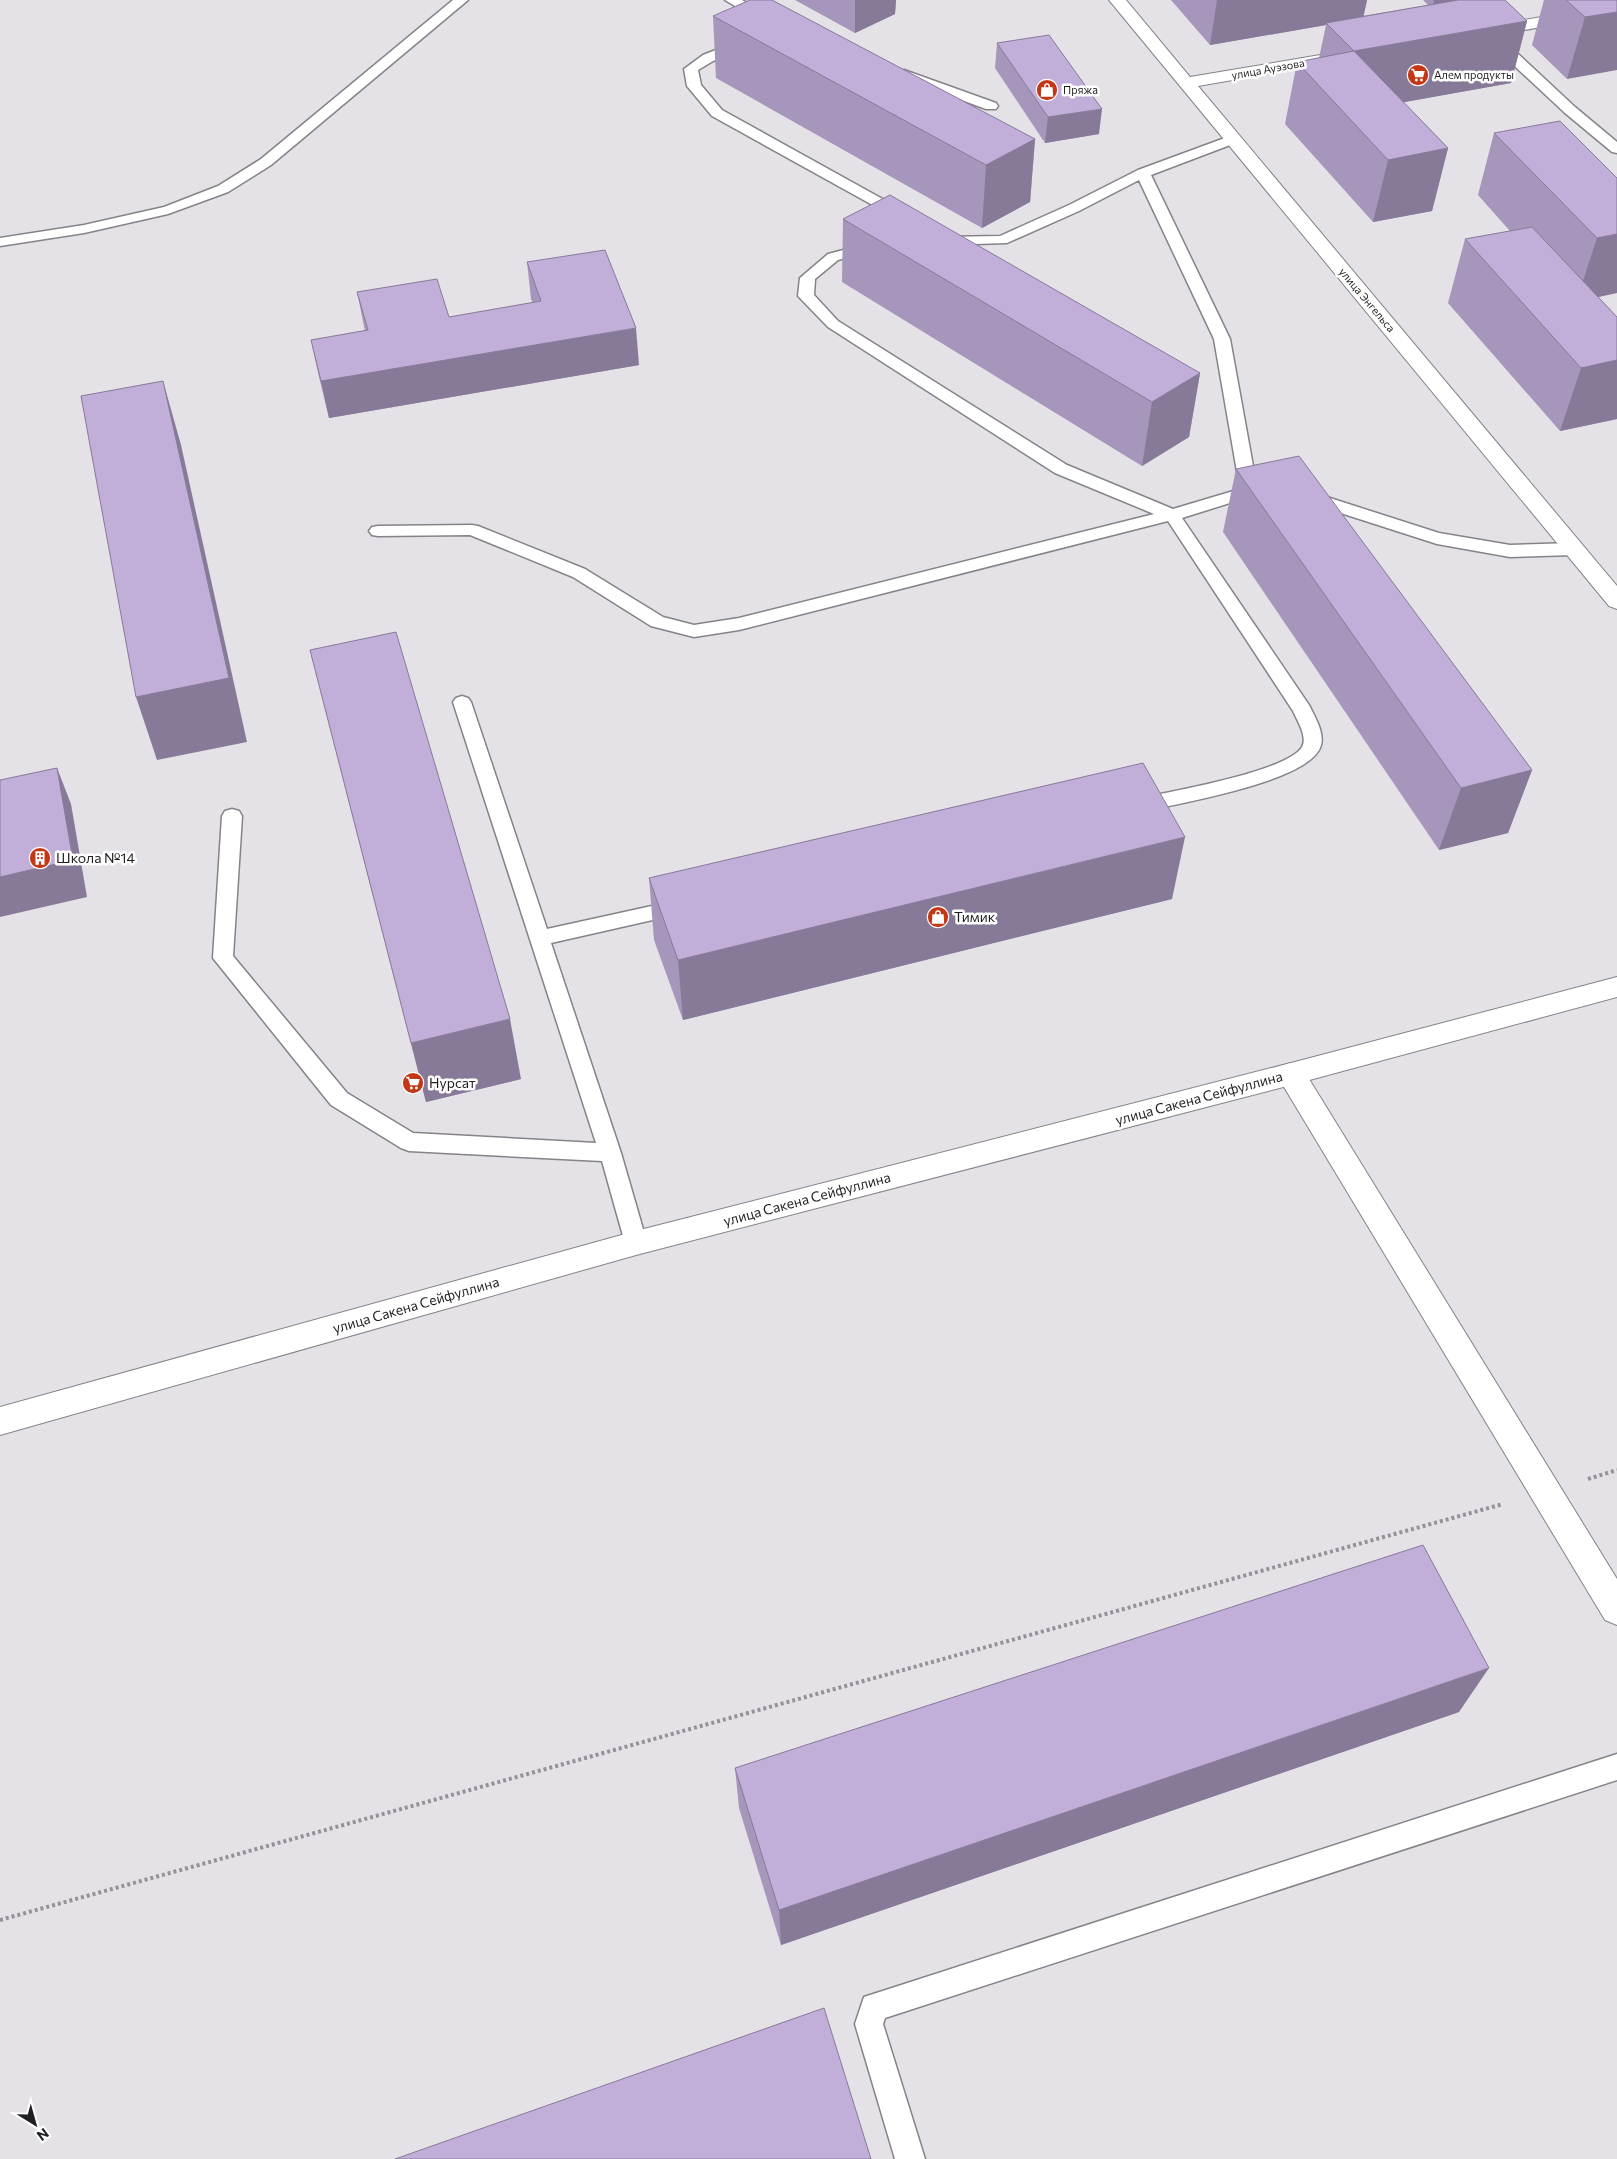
<svg xmlns="http://www.w3.org/2000/svg" width="1617" height="2159" font-family="Commissioner,sans-serif">
	<rect width="100%" height="100%" fill="#e4e1e7"/>
	<g fill="none" stroke-linecap="round" stroke-linejoin="round">
		<g stroke="#858388" stroke-width="3">
			<g id="service">
				<polygon points="453,0 468,0 271,165 228,192 168,214 84,233 0,246 0,238 84,225 164,207 218,186 261,159"/>
				<polygon points="725,0 742,0 772,18 770,21 760,21"/>
				<polygon points="1497,38 1502,39 1575,107 1617,142 1617,153 1612,152 1565,113 1492,45 1490,42"/>
				<polygon points="741,40 748,44 746,47 713,61 698,70 701,85 722,110 906,212 908,215 906,218 896,218 712,116 687,86 684,69 703,55"/>
				<polygon points="904,70 996,103 998,106 996,109 986,109 899,77 897,74"/>
				<path d="M1233,135L1238,136L1240,139L1238,142L1151,175L1230,339L1257,488L1265,490L1267,494L1265,498L1259,499L1249,497L1182,518L1309,705C1315,717 1326,735 1320,748C1305,783 1174,804 1136,813L1129,811L1126,806L1129,801L1136,799C1167,792 1287,772 1302,747C1308,737 1297,720 1293,711L1168,521L739,630L694,637L651,626L573,577L470,535L378,536L372,535L369,531L372,527L378,526L472,525L478,526L585,569L663,617L694,625L739,618L1154,514L1055,473L828,327L798,296L800,278L828,254L870,243L875,244L877,247L875,250L838,260L815,279L814,295L838,321L1067,465L1173,509L1240,489L1214,339L1139,180L1079,211L1007,243L942,245L937,244L935,241L937,238L942,237L1000,236L1069,205L1138,170Z"/>
				<polygon points="1309,495 1330,498 1439,533 1510,545 1574,543 1580,545 1583,549 1580,553 1574,555 1510,557 1437,544 1322,507 1303,504 1301,500 1303,496"/>
				<polygon points="462,696 468,698 471,702 547,929 679,900 686,902 689,907 686,912 679,914 551,943 621,1153 647,1243 644,1250 636,1253 628,1250 625,1243 602,1161 409,1151 401,1148 331,1105 213,958 222,816 225,811 232,809 239,811 242,816 233,956 347,1093 413,1133 596,1143 453,702 456,698"/>
				<polygon points="1617,1754 1617,1780 885,2018 883,2024 925,2159 895,2159 855,2024 864,1997"/>
			</g>
		</g>
		<g stroke="#858388" stroke-width="2">
			<g id="minor">
				<polygon points="1109,0 1126,0 1190,77 1332,53 1338,54 1341,58 1338,62 1332,63 1198,86 1617,586 1617,609 1609,606"/>
				<polygon points="1617,4 1617,14 1490,36 1484,35 1481,31 1484,27 1490,26"/>
				<polygon points="1291,1063 1301,1066 1617,1579 1617,1625 1605,1620 1281,1082 1277,1074 1281,1066"/>
			</g>
		</g>
		<g stroke="#858388" stroke-width="2">
			<polygon id="tertiary" points="1617,977 1617,997 1291,1085 636,1255 0,1435 0,1407 636,1231 1291,1063"/>
		</g>
		<g stroke="#949297" stroke-width="4" stroke-dasharray="3 3" stroke-linecap="butt">
			<polyline points="1588,1479 1617,1470"/>
			<polyline points="0,1920 1503,1504"/>
		</g>
		<use href="#service" fill="#fff" fill-rule="evenodd"/>
		<use href="#minor" fill="#fff" fill-rule="evenodd"/>
		<use href="#tertiary" fill="#fff" fill-rule="evenodd"/>
	</g>
	<g fill="#a696bb">
		<polygon points="795,0 896,0 895,14 855,33"/>
		<polygon points="1171,0 1367,0 1363,16 1428,5 1423,0 1505,0 1527,21 1511,83 1403,102 1448,148 1432,211 1373,222 1285,124 1297,62 1319,58 1326,25 1210,45"/>
		<polygon points="1544,0 1617,0 1567,79 1532,45"/>
		<polygon points="713,16 1035,139 1030,202 982,228 716,78"/>
		<polygon points="997,43 1099,134 1045,143 995,68"/>
		<polygon points="1494,133 1617,178 1598,297 1617,317 1617,419 1560,431 1448,303 1465,239 1510,231 1478,195"/>
		<polygon points="843,219 1200,373 1189,437 1142,466 842,282"/>
		<polygon points="527,262 639,365 329,418 319,377 311,340 365,331 357,292 449,317 533,303 531,299"/>
		<polygon points="1236,469 1532,770 1508,833 1439,850 1223,532"/>
		<polygon points="310,650 521,1079 426,1102"/>
		<polygon points="649,878 1172,899 683,1020 654,940"/>
		<polygon points="1459,1712 781,1945 739,1808 735,1768"/>
	</g>
	<g fill="#877a98">
		<polygon points="855,0 896,0 895,14 855,33"/>
		<polygon points="1217,0 1367,0 1363,19 1326,23 1326,25 1210,45"/>
		<polygon points="1434,0 1486,0 1432,9"/>
		<polygon points="1617,12 1617,70 1567,79 1585,17"/>
		<polygon points="1527,21 1511,83 1344,113 1354,51"/>
		<polygon points="1102,109 1099,134 1045,143 1048,117"/>
		<polygon points="1035,139 1030,202 982,228 986,165"/>
		<polygon points="1448,148 1432,211 1373,222 1388,160"/>
		<polygon points="1617,234 1617,293 1576,302 1597,238"/>
		<polygon points="636,328 639,365 329,418 321,381"/>
		<polygon points="1617,360 1617,419 1560,431 1581,368"/>
		<polygon points="1200,373 1189,437 1142,466 1152,402"/>
		<polygon points="163,381 181,445 247,742 157,760 136,697"/>
		<polygon points="57,768 71,804 87,897 0,917 0,877"/>
		<polygon points="1532,770 1508,833 1439,850 1461,788"/>
		<polygon points="1185,837 1172,899 683,1020 678,960"/>
		<polygon points="510,1019 521,1079 426,1102 411,1043"/>
		<polygon points="1489,1668 1459,1712 781,1945 779,1910"/>
	</g>
	<g fill="#c1aed9" stroke="#877a98">
		<polygon points="750,0 772,0 1035,139 986,165 713,16"/>
		<polygon points="1458,0 1505,0 1527,21 1354,51 1448,148 1388,160 1297,62 1354,51 1326,23"/>
		<polygon points="1566,0 1617,0 1617,12 1585,17"/>
		<polygon points="1049,35 1102,109 1048,117 997,43"/>
		<polygon points="1560,121 1617,178 1617,234 1597,238 1494,133"/>
		<polygon points="890,195 1200,373 1152,402 843,219"/>
		<polygon points="1532,227 1617,317 1617,360 1581,368 1465,239"/>
		<polygon points="605,250 636,328 321,381 311,340 368,330 357,292 437,279 449,317 541,301 527,262"/>
		<polygon points="163,381 229,678 136,697 81,396"/>
		<polygon points="1299,456 1532,770 1461,788 1236,469"/>
		<polygon points="396,632 510,1019 411,1043 310,650"/>
		<polygon points="1143,763 1185,837 678,960 649,878"/>
		<polygon points="57,768 73,860 0,877 0,780"/>
		<polygon points="1423,1545 1489,1668 779,1910 735,1768"/>
		<polygon points="824,2008 871,2159 395,2159"/>
	</g>
	<defs>
		<g id="supermarket-disc" transform="scale(1.125)"><circle r="9.5" fill="#c23816" stroke="#fff"/><path d="M-6-5.5h2.5l.6 2H6L4.5 2H-2.5L-4.4-4H-6ZM-1.5 3.2a1.3 1.3 0 1 0 .1 0ZM3 3.2a1.3 1.3 0 1 0 .1 0Z" fill="#fff"/></g>
		<g id="shop-disc" transform="scale(1.125)"><circle r="9.5" fill="#c23816" stroke="#fff"/><path d="M-5-2.5h2.3a2.7 3.5 0 0 1 5.4 0H5L5.5 6h-11ZM-1.5-2.5h3a1.5 2.3 0 0 0-3 0Z" fill="#fff"/></g>
		<g id="building-disc" transform="scale(1.125)"><circle r="9.5" fill="#c23816" stroke="#fff"/><path d="M-4-6H4V6H1V3H-1V6H-4ZM-2.5-4.3h1.7v1.8h-1.7ZM.8-4.3h1.7v1.8H.8ZM-2.5-1h1.7V.8h-1.7ZM.8-1h1.7V.8H.8Z" fill="#fff"/></g>
	</defs>
	<g fill-rule="evenodd">
		<use href="#supermarket-disc" x="1418" y="75"/>
		<use href="#shop-disc" x="1047" y="90"/>
		<use href="#building-disc" x="40" y="858"/>
		<use href="#shop-disc" x="938" y="917"/>
		<use href="#supermarket-disc" x="413" y="1083"/>
	</g>
	<g text-anchor="middle" stroke-width="5" stroke-linejoin="round" paint-order="stroke">
		<g font-size="11" fill="#201f21" stroke="#fff">
			<text transform="translate(1268 69) rotate(-10)" y="4">улица Ауэзова</text>
			<text transform="translate(1367 300) rotate(50)" y="4">улица Энгельса</text>
		</g>
		<g font-size="11" fill="#201f21" stroke="#fff" text-anchor="start">
			<text x="1434" y="79">Алем продукты</text>
			<text x="1063" y="94">Пряжа</text>
		</g>
		<g font-size="14" fill="#201f21" stroke="#fff" text-anchor="start">
			<text x="56" y="863">Школа №14</text>
			<text x="954" y="922">Тимик</text>
			<text x="429" y="1088">Нурсат</text>
		</g>
		<g font-size="14" fill="#201f21" stroke="#fff">
			<text transform="translate(1199 1098) rotate(-15)" y="5">улица Сакена Сейфуллина</text>
			<text transform="translate(807 1199) rotate(-15)" y="5">улица Сакена Сейфуллина</text>
			<text transform="translate(416 1305) rotate(-16)" y="5">улица Сакена Сейфуллина</text>
		</g>
	</g>
	<g transform="translate(35 2124) rotate(143)" stroke="#ffffff" stroke-width="4" paint-order="stroke">
	<path d="M0-4L9 19L0 12L-9 19Z" fill="#201f21"/>
	<text y="-8" font-size="14" font-weight="bold" text-anchor="middle" fill="#201f21">N</text>
	</g>
</svg>
